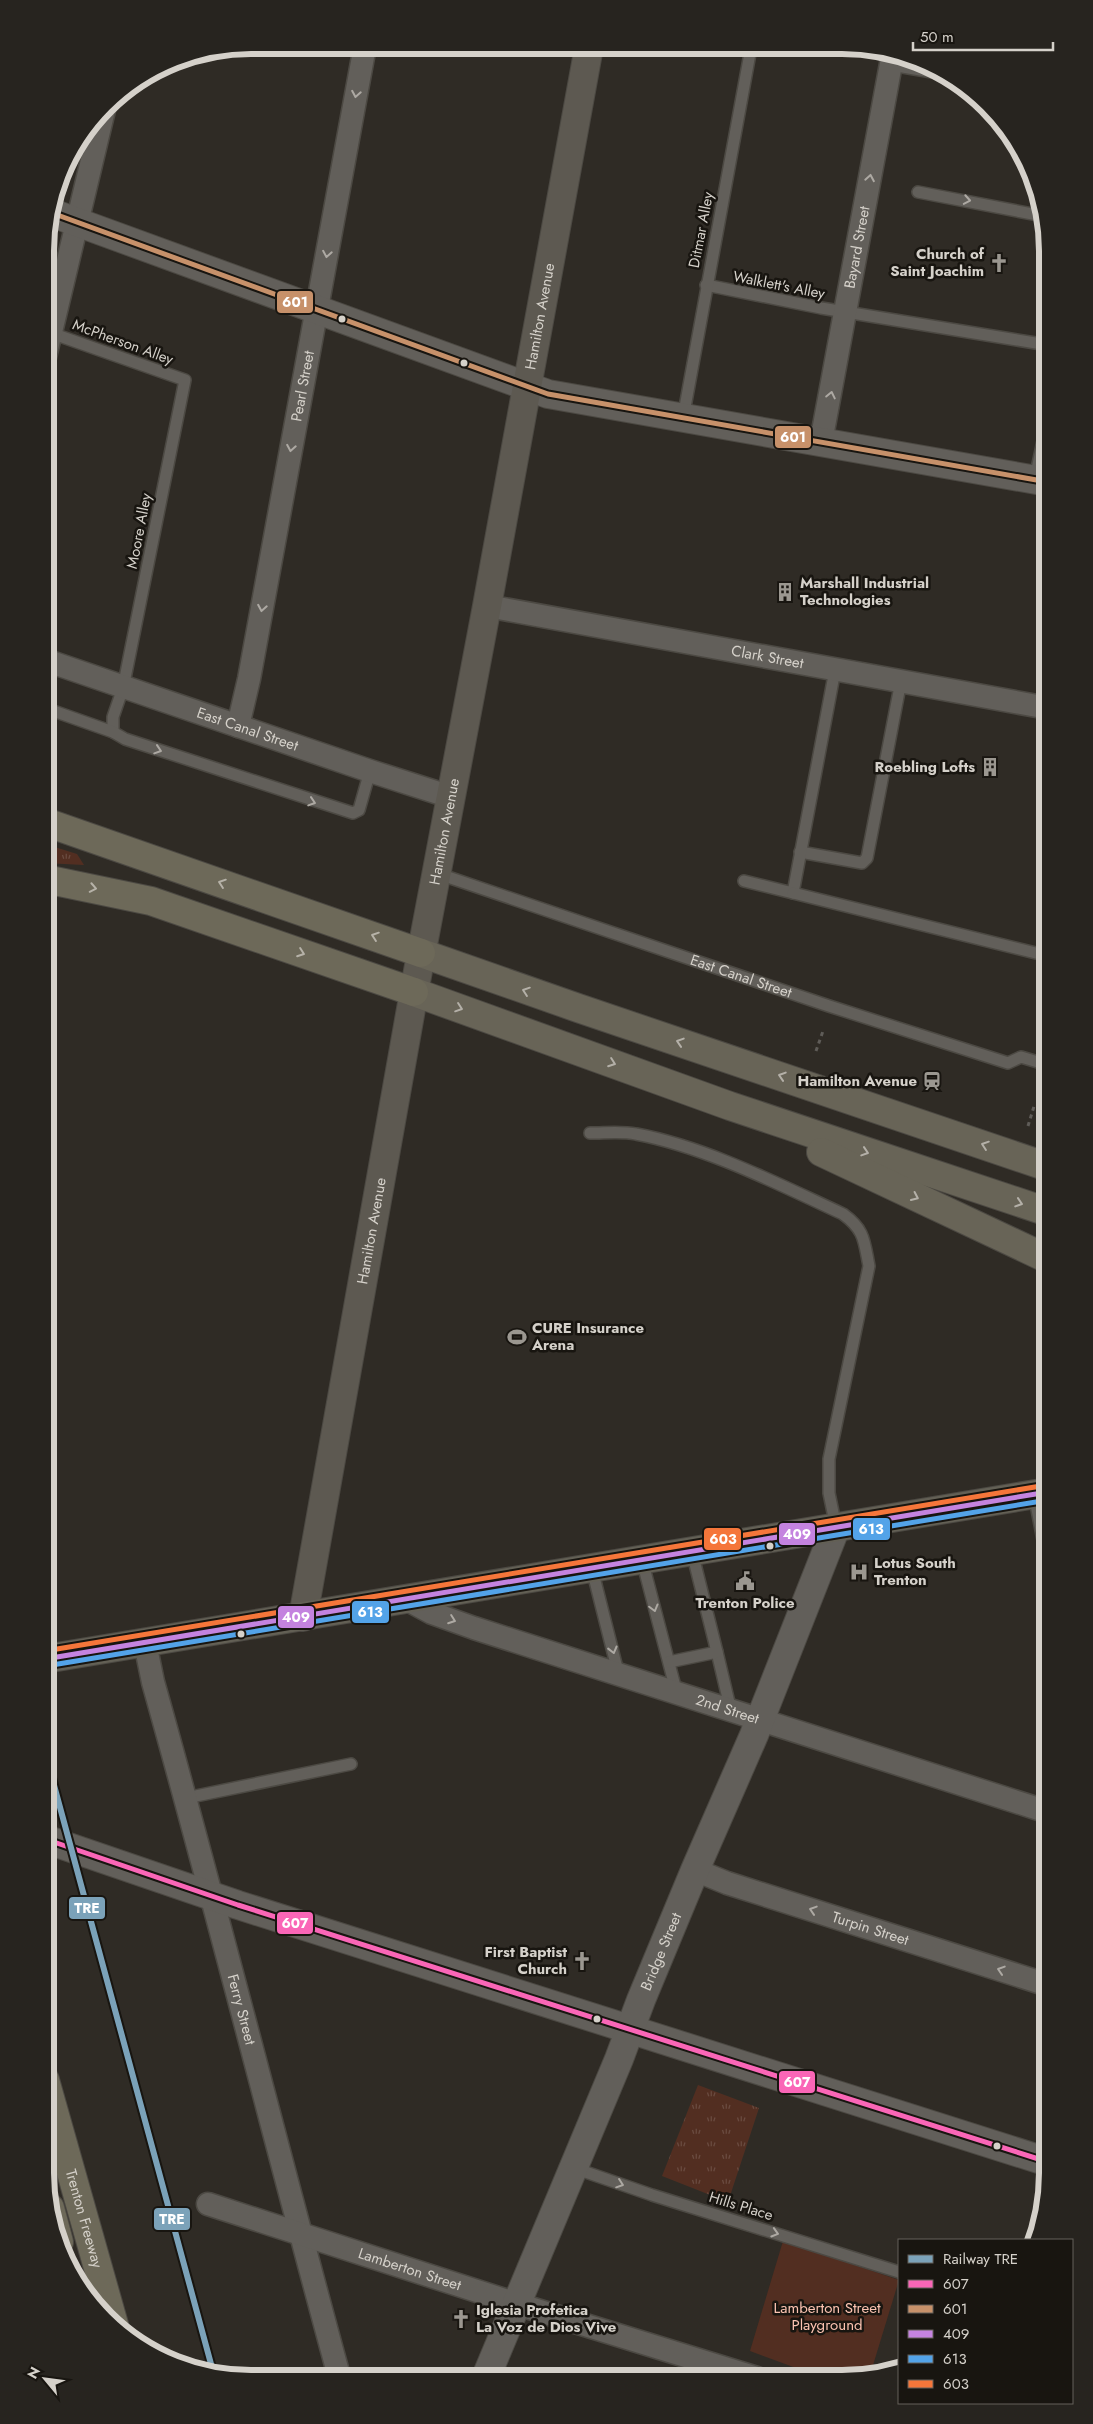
<svg xmlns="http://www.w3.org/2000/svg" width="1093" height="2424" font-family="Jost,sans-serif">
	<defs>
		<pattern id="grass-tufts" width="24" height="20" patternUnits="userSpaceOnUse" patternTransform="scale(1.25)"><rect width="24" height="20" fill="#522e21"/><path d="M3 7l-1-3M5 7V3M7 7l1-3M15 17l-1-3M17 17v-4M19 17l1-3" fill="none" stroke="#6a4b40"/></pattern>
	</defs>
	<rect width="100%" height="100%" fill="#2f2b25"/>
	<g fill="url(#grass-tufts)">
		<polygon points="45,844 77,854 84,865 45,863"/>
		<polygon points="698,2085 759,2108 728,2202 662,2176"/>
	</g>
	<polygon fill="#522e21" points="783,2241 899,2280 870,2375 826,2379 750,2351"/>
	<g fill="none" stroke-linecap="round" stroke-linejoin="round">
		<g stroke="#4c4943" stroke-width="14">
			<g id="service">
				<polyline points="891,65 944,74"/>
				<polyline points="918,192 1043,216"/>
				<polyline points="706,285 821,308 1048,345"/>
				<polyline points="51,333 185,380 123,688 113,717 113,732"/>
				<polyline points="683,418 751,48"/>
				<polyline points="45,708 113,732 125,739 353,813 359,810 370,771"/>
				<polyline points="800,852 862,863 867,858 901,681"/>
				<path id="s1" d="M436,873L829,1006L1008,1063L1021,1057L1048,1065"/>
				<polyline points="744,881 793,893 835,670"/>
				<polyline points="793,893 1048,956"/>
				<path d="M590,1133C605,1133 622,1131 636,1134C706,1147 778,1184 843,1214C865,1230 864,1241 869,1266L829,1459V1493L836,1527"/>
				<polyline points="1034,1494 1048,1566"/>
				<polyline points="642,1560 677,1694"/>
				<polyline points="592,1569 619,1676"/>
				<polyline points="717,1652 731,1711"/>
				<polyline points="669,1662 717,1652 692,1552"/>
				<polyline points="186,1798 351,1764"/>
				<polyline points="574,2168 652,2195 899,2272"/>
			</g>
		</g>
		<g stroke="#4c4943" stroke-width="25">
			<g id="minor">
				<polyline points="45,357 104,110"/>
				<path id="s2" d="M821,442L893,53"/>
				<polyline points="1040,481 1048,444"/>
				<path id="s3" d="M487,606L1048,708"/>
				<path id="s4" d="M45,660L370,771L451,797"/>
				<path id="s5" d="M238,726L249,679L365,46"/>
				<path id="s6" d="M408,1600L432,1613L474,1628L1048,1812"/>
				<path id="s7" d="M145,1643L153,1682C218,1913 276,2145 339,2376"/>
				<path id="s8" d="M695,1870L727,1883L1048,1985"/>
				<path id="s9" d="M208,2204L517,2304L757,2378"/>
			</g>
		</g>
		<g stroke="#4c4943" stroke-width="30">
			<g id="tertiary">
				<polyline points="52,213 548,394 1048,482"/>
				<polyline points="45,1839 238,1905 1048,2162"/>
				<path id="s10" d="M486,2377L619,2059L641,2000L695,1870L754,1735L836,1527"/>
			</g>
		</g>
		<g stroke="#4c4943" stroke-width="30">
			<g id="secondary">
				<path id="s11" d="M303,1617L414,992L487,606L589,47"/>
			</g>
		</g>
		<g stroke="#4c4943" stroke-width="30">
			<polyline id="primary" points="45,1659 1048,1492"/>
		</g>
		<g stroke="#4c4943" stroke-width="30">
			<g id="trunk">
				<polyline points="421,953 578,1008 1048,1167"/>
				<polyline points="414,992 730,1106 1048,1212"/>
				<polyline points="821,1152 1048,1259"/>
			</g>
		</g>
		<g stroke="#4c4943" stroke-width="30">
			<g id="motorway">
				<polyline points="45,822 421,953"/>
				<polyline points="45,879 151,901 414,992"/>
				<path id="s12" d="M45,2080L115,2328"/>
				<polyline points="50,2208 59,2242"/>
			</g>
		</g>
		<g stroke="#5f5c58" stroke-width="3" stroke-dasharray="4 4" stroke-linecap="butt">
			<polyline points="816,1051 823,1031"/>
			<polyline points="1043,1101 1048,1102"/>
			<polyline points="1028,1126 1035,1103"/>
		</g>
		<use href="#service" stroke="#625f5a" stroke-width="11"/>
		<use href="#minor" stroke="#625f5a" stroke-width="22"/>
		<use href="#tertiary" stroke="#625f5a" stroke-width="28"/>
		<use href="#secondary" stroke="#5d5951" stroke-width="28"/>
		<use href="#primary" stroke="#636055" stroke-width="28"/>
		<use href="#trunk" stroke="#686457" stroke-width="28"/>
		<use href="#motorway" stroke="#6d6959" stroke-width="28"/>
		<g stroke="#181510" stroke-width="9">
			<polyline id="bus-1" points="45,1839 238,1905 1048,2162"/>
		</g>
		<g stroke="#181510" stroke-width="9">
			<polyline id="bus-2" points="52,213 548,394 1048,482"/>
		</g>
		<g stroke="#181510" stroke-width="9">
			<polyline id="bus-3" points="45,1659 1048,1492"/>
		</g>
		<g stroke="#181510" stroke-width="9">
			<polyline id="bus-4" points="46,1666 1048,1500"/>
		</g>
		<g stroke="#181510" stroke-width="9">
			<polyline id="bus-5" points="45,1651 1047,1485"/>
		</g>
		<use href="#bus-1" stroke="#fa66b7" stroke-width="5"/>
		<use href="#bus-2" stroke="#c7916a" stroke-width="5"/>
		<use href="#bus-3" stroke="#c483df" stroke-width="5"/>
		<use href="#bus-4" stroke="#53a3e8" stroke-width="5"/>
		<use href="#bus-5" stroke="#f5763a" stroke-width="5"/>
		<g stroke="#181510" stroke-width="10">
			<polyline id="rail-1" points="45,1752 214,2375"/>
		</g>
		<use href="#rail-1" stroke="#7ba2b9" stroke-width="6"/>
	</g>
	<defs><path id="oneway-chevron" d="M-2-3.5L2.5 0L-2 3.5" fill="none" stroke-width="1.6" stroke-linecap="round" stroke-linejoin="round" transform="scale(1.25)"/></defs>
	<g stroke="#ada9a3">
		<use href="#oneway-chevron" transform="translate(356 94) rotate(100)"/>
		<use href="#oneway-chevron" transform="translate(870 178) rotate(-80)"/>
		<use href="#oneway-chevron" transform="translate(967 200) rotate(10)"/>
		<use href="#oneway-chevron" transform="translate(327 254) rotate(100)"/>
		<use href="#oneway-chevron" transform="translate(831 395) rotate(-78)"/>
		<use href="#oneway-chevron" transform="translate(291 448) rotate(100)"/>
		<use href="#oneway-chevron" transform="translate(262 608) rotate(100)"/>
		<use href="#oneway-chevron" transform="translate(158 750) rotate(18)"/>
		<use href="#oneway-chevron" transform="translate(312 802) rotate(18)"/>
		<use href="#oneway-chevron" transform="translate(654 1608) rotate(75)"/>
		<use href="#oneway-chevron" transform="translate(452 1620) rotate(20)"/>
		<use href="#oneway-chevron" transform="translate(613 1650) rotate(76)"/>
		<use href="#oneway-chevron" transform="translate(813 1910) rotate(-162)"/>
		<use href="#oneway-chevron" transform="translate(1001 1970) rotate(-162)"/>
		<use href="#oneway-chevron" transform="translate(620 2184) rotate(19)"/>
		<use href="#oneway-chevron" transform="translate(775 2233) rotate(17)"/>
	</g>
	<g stroke="#b6b2a8">
		<use href="#oneway-chevron" transform="translate(222 883) rotate(-161)"/>
		<use href="#oneway-chevron" transform="translate(93 888) rotate(11)"/>
		<use href="#oneway-chevron" transform="translate(375 936) rotate(-161)"/>
		<use href="#oneway-chevron" transform="translate(301 953) rotate(20)"/>
	</g>
	<g stroke="#b4b0a8">
		<use href="#oneway-chevron" transform="translate(526 991) rotate(-161)"/>
		<use href="#oneway-chevron" transform="translate(459 1008) rotate(19)"/>
		<use href="#oneway-chevron" transform="translate(680 1042) rotate(-162)"/>
		<use href="#oneway-chevron" transform="translate(612 1063) rotate(20)"/>
		<use href="#oneway-chevron" transform="translate(782 1076) rotate(-162)"/>
		<use href="#oneway-chevron" transform="translate(985 1145) rotate(-161)"/>
		<use href="#oneway-chevron" transform="translate(865 1152) rotate(18)"/>
		<use href="#oneway-chevron" transform="translate(915 1197) rotate(25)"/>
		<use href="#oneway-chevron" transform="translate(1019 1203) rotate(18)"/>
	</g>
	<defs>
		<g id="church-bare" transform="scale(1.5)"><path d="M-1.2-6h2.4v3.5h3.3v2.4h-3.3V6h-2.4V-.1h-3.3v-2.4h3.3Z" fill="#9b9790" stroke="#181510" stroke-width="2.5" paint-order="stroke"/></g>
		<g id="building-bare" transform="scale(1.5)"><path d="M-4-6H4V6H1V3H-1V6H-4ZM-2.5-4.3h1.7v1.8h-1.7ZM.8-4.3h1.7v1.8H.8ZM-2.5-1h1.7V.8h-1.7ZM.8-1h1.7V.8H.8Z" fill="#9b9790" stroke="#181510" stroke-width="2.5" paint-order="stroke"/></g>
		<g id="station-bare" transform="scale(1.5)"><path d="M-3-6H3Q5-6 5-4V2Q5 4 3 4L4.5 6H3L1.5 4h-3L-3 6H-4.5L-3 4Q-5 4-5 2V-4Q-5-6-3-6ZM-3.5-4v3h7v-3ZM-3.5 1v1.5H-2V1ZM2 1v1.5H3.5V1Z" fill="#9b9790" stroke="#181510" stroke-width="2.5" paint-order="stroke"/></g>
		<g id="stadium-bare" transform="scale(1.5)"><path d="M0-5a6.5 5 0 1 0 0 10a6.5 5 0 1 0 0-10ZM-3.5-1.8h7v3.6h-7Z" fill="#9b9790" stroke="#181510" stroke-width="2.5" paint-order="stroke"/></g>
		<g id="hospital-bare" transform="scale(1.5)"><path d="M-5-5h3v3.5h4V-5h3V5h-3V1.5h-4V5h-3Z" fill="#9b9790" stroke="#181510" stroke-width="2.5" paint-order="stroke"/></g>
		<g id="civic-bare" transform="scale(1.5)"><path d="M-.6-6.5H3V-4.5H.6V-3L4-1V1h2V6H-6V1h2V-1L-.6-3ZM-1.2 2.5V6h2.4V2.5Z" fill="#9b9790" stroke="#181510" stroke-width="2.5" paint-order="stroke"/></g>
	</defs>
	<g fill-rule="evenodd">
		<use href="#church-bare" x="999" y="263"/>
		<use href="#building-bare" x="785" y="592"/>
		<use href="#building-bare" x="990" y="767"/>
		<use href="#station-bare" x="932" y="1081"/>
		<use href="#stadium-bare" x="517" y="1337"/>
		<use href="#hospital-bare" x="859" y="1572"/>
		<use href="#civic-bare" x="745" y="1581"/>
		<use href="#church-bare" x="582" y="1961"/>
		<use href="#church-bare" x="461" y="2319"/>
	</g>
	<g fill="#d5d1ca" stroke="#181510" stroke-width="2">
		<circle cx="342" cy="319" r="4.5"/>
		<circle cx="464" cy="363" r="4.5"/>
		<circle cx="770" cy="1546" r="4.5"/>
		<circle cx="241" cy="1634" r="4.5"/>
		<circle cx="597" cy="2019" r="4.5"/>
		<circle cx="997" cy="2146" r="4.5"/>
	</g>
	<g text-anchor="middle" stroke-width="5" stroke-linejoin="round" paint-order="stroke">
		<g font-size="15" fill="#d5d1ca" stroke="#181510">
			<text transform="translate(701 230) rotate(-79)" y="5">Ditmar Alley</text>
			<text dy="5" stroke="none"><textPath href="#s2" startOffset="198">Bayard Street</textPath></text>
			<text transform="translate(779 285) rotate(11)" y="5">Walklett's Alley</text>
			<text dy="5" stroke="none"><textPath href="#s11" startOffset="1322">Hamilton Avenue</textPath></text>
			<text transform="translate(123 342) rotate(20)" y="5">McPherson Alley</text>
			<text dy="5" stroke="none"><textPath href="#s5" startOffset="346">Pearl Street</textPath></text>
			<text transform="translate(139 531) rotate(-79)" y="5">Moore Alley</text>
			<text dy="5" stroke="none"><textPath href="#s3" startOffset="285">Clark Street</textPath></text>
			<text dy="5" stroke="none"><textPath href="#s4" startOffset="214">East Canal Street</textPath></text>
			<text dy="5" stroke="none"><textPath href="#s11" startOffset="798">Hamilton Avenue</textPath></text>
			<text dy="5" stroke="none"><textPath href="#s1" startOffset="322">East Canal Street</textPath></text>
			<text dy="5" stroke="none"><textPath href="#s11" startOffset="392">Hamilton Avenue</textPath></text>
			<text dy="5" stroke="none"><textPath href="#s6" startOffset="338">2nd Street</textPath></text>
			<text dy="5" stroke="none"><textPath href="#s8" startOffset="185">Turpin Street</textPath></text>
			<text dy="5" stroke="none"><textPath href="#s10" startOffset="460">Bridge Street</textPath></text>
			<text dy="5" stroke="none"><textPath href="#s7" startOffset="379">Ferry Street</textPath></text>
			<text transform="translate(741 2206) rotate(17)" y="5">Hills Place</text>
			<text dy="5" stroke="none"><textPath href="#s12" startOffset="144">Trenton Freeway</textPath></text>
			<text dy="5" stroke="none"><textPath href="#s9" startOffset="212">Lamberton Street</textPath></text>
		</g>
		<g font-size="15" font-weight="bold" fill="#d5d1ca" stroke="#181510" text-anchor="end">
			<text x="984" y="259">Church of<tspan x="984" dy="17">Saint Joachim</tspan></text>
			<text x="800" y="588" text-anchor="start">Marshall Industrial<tspan x="800" dy="17">Technologies</tspan></text>
			<text x="975" y="772">Roebling Lofts</text>
			<text x="917" y="1086">Hamilton Avenue</text>
			<text x="532" y="1333" text-anchor="start">CURE Insurance<tspan x="532" dy="17">Arena</tspan></text>
			<text x="874" y="1568" text-anchor="start">Lotus South<tspan x="874" dy="17">Trenton</tspan></text>
			<text x="745" y="1608" text-anchor="middle">Trenton Police</text>
			<text x="567" y="1957">First Baptist<tspan x="567" dy="17">Church</tspan></text>
			<text x="476" y="2315" text-anchor="start">Iglesia Profetica<tspan x="476" dy="17">La Voz de Dios Vive</tspan></text>
		</g>
		<g font-size="15" fill="#fbc3b1" stroke="#181510">
			<text x="827" y="2313">Lamberton Street<tspan x="827" dy="17">Playground</tspan></text>
		</g>
	</g>
	<path d="M0 0H1093V2424H0ZM251 54H842A197 197 0 0 1 1039 251V2173A197 197 0 0 1 842 2370H251A197 197 0 0 1 54 2173V251A197 197 0 0 1 251 54Z" fill="#27241f" fill-rule="evenodd"/>
	<path fill="none" stroke="#d5d1ca" stroke-width="6" d="M251 54H842A197 197 0 0 1 1039 251V2173A197 197 0 0 1 842 2370H251A197 197 0 0 1 54 2173V251A197 197 0 0 1 251 54Z"/>
	<g stroke="#181510" stroke-width="2">
		<rect x="276" y="290" width="38" height="24" rx="5" fill="#c7916a"/>
		<rect x="774" y="425" width="38" height="24" rx="5" fill="#c7916a"/>
		<rect x="852" y="1517" width="39" height="24" rx="5" fill="#53a3e8"/>
		<rect x="778" y="1522" width="38" height="24" rx="5" fill="#c483df"/>
		<rect x="703" y="1527" width="39" height="24" rx="5" fill="#f5763a"/>
		<rect x="351" y="1600" width="39" height="24" rx="5" fill="#53a3e8"/>
		<rect x="277" y="1605" width="38" height="24" rx="5" fill="#c483df"/>
		<rect x="68" y="1896" width="38" height="24" rx="5" fill="#7ba2b9"/>
		<rect x="276" y="1911" width="38" height="24" rx="5" fill="#fa66b7"/>
		<rect x="778" y="2070" width="38" height="24" rx="5" fill="#fa66b7"/>
		<rect x="153" y="2207" width="38" height="24" rx="5" fill="#7ba2b9"/>
	</g>
	<g font-size="14" text-anchor="middle" font-weight="bold" fill="#fff">
		<text x="295" y="307">601</text>
		<text x="793" y="442">601</text>
		<text x="871" y="1534">613</text>
		<text x="797" y="1539">409</text>
		<text x="723" y="1544">603</text>
		<text x="370" y="1617">613</text>
		<text x="296" y="1622">409</text>
		<text x="87" y="1913">TRE</text>
		<text x="295" y="1928">607</text>
		<text x="797" y="2087">607</text>
		<text x="172" y="2224">TRE</text>
	</g>
	<rect x="898" y="2239" width="175" height="165" fill="#181510" stroke="#64605a"/>
	<rect x="908" y="2255" width="25" height="8" fill="#7ba2b9" stroke="#64605a"/>
	<text x="943" y="2264" font-size="15" fill="#d5d1ca">Railway TRE</text>
	<rect x="908" y="2280" width="25" height="8" fill="#fa66b7" stroke="#64605a"/>
	<text x="943" y="2289" font-size="15" fill="#d5d1ca">607</text>
	<rect x="908" y="2305" width="25" height="8" fill="#c7916a" stroke="#64605a"/>
	<text x="943" y="2314" font-size="15" fill="#d5d1ca">601</text>
	<rect x="908" y="2330" width="25" height="8" fill="#c483df" stroke="#64605a"/>
	<text x="943" y="2339" font-size="15" fill="#d5d1ca">409</text>
	<rect x="908" y="2355" width="25" height="8" fill="#53a3e8" stroke="#64605a"/>
	<text x="943" y="2364" font-size="15" fill="#d5d1ca">613</text>
	<rect x="908" y="2380" width="25" height="8" fill="#f5763a" stroke="#64605a"/>
	<text x="943" y="2389" font-size="15" fill="#d5d1ca">603</text>
	<g transform="translate(45 2379) rotate(299)" stroke="#181510" stroke-width="4" paint-order="stroke">
	<path d="M0-4L9 19L0 12L-9 19Z" fill="#d5d1ca"/>
	<text y="-8" font-size="14" font-weight="bold" text-anchor="middle" fill="#d5d1ca">N</text>
	</g>
	<path d="M913 42v8h140v-8" fill="none" stroke="#d5d1ca" stroke-width="2.5"/>
	<text x="920" y="42" font-size="15" fill="#d5d1ca" stroke="#181510" stroke-width="4" paint-order="stroke">50 m</text>
</svg>
